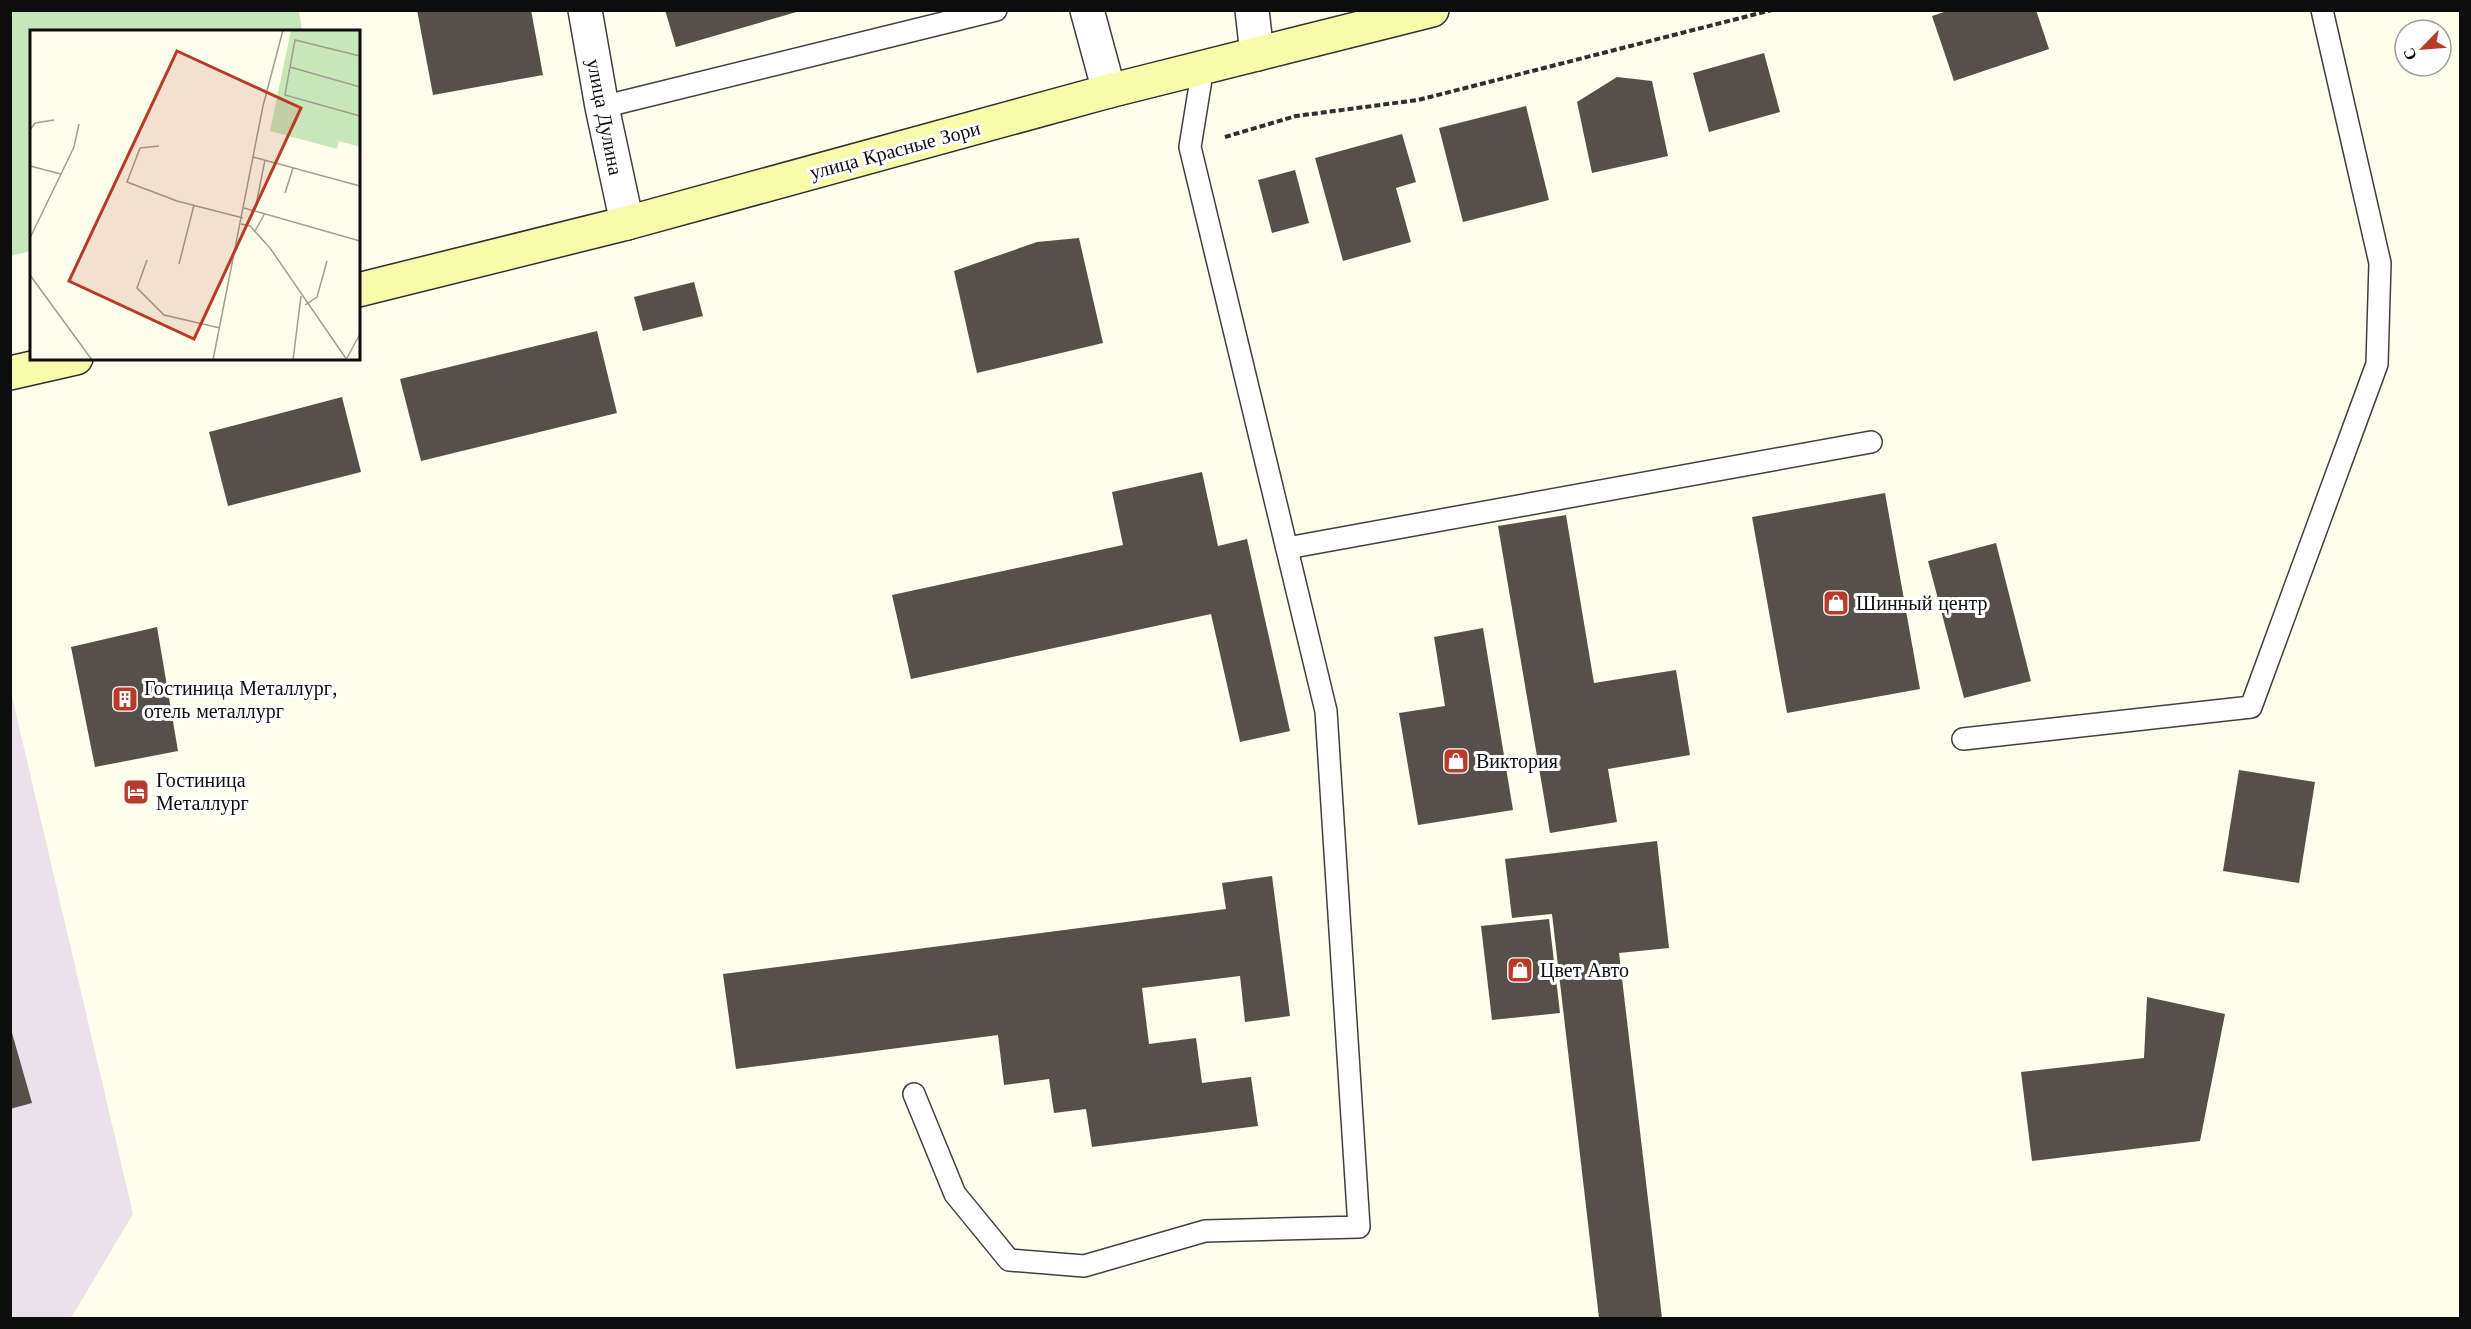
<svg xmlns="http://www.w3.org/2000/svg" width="2471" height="1329" font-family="'Libre Baskerville',serif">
	<rect width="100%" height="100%" fill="#fefeed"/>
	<polygon fill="#ebe1eb" points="10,688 133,1214 71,1318 11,1318"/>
	<polygon fill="#c8e7b8" points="10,11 299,11 302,31 32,32 31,251 11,256"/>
	<g fill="#555049">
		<polygon points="417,10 531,10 543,75 433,95"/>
		<polygon points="665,10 800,10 800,11 676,47"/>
		<polygon points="1950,10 2036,10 2049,49 1954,81 1932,16"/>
		<polygon points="1764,53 1780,112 1709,132 1693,73"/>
		<polygon points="1617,77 1652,81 1668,156 1592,173 1577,102"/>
		<polygon points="1526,106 1549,200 1463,222 1439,128"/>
		<polygon points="1402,134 1416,182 1396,188 1411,242 1343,261 1315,158"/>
		<polygon points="1295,170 1309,223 1272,233 1258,180"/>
		<polygon points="1079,238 1103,343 977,373 954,271 1037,242"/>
		<polygon points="694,282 703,316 643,331 634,297"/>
		<polygon points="597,331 617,413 421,461 400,379"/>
		<polygon points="342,397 361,472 228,506 209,432"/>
		<polygon points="1202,472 1218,546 1247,539 1290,731 1240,742 1211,614 911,679 892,595 1123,545 1112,492"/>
		<polygon points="1885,493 1920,689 1787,713 1752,517"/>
		<polygon points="1566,515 1594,683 1676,670 1690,755 1608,769 1617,822 1550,833 1498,526"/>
		<polygon points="1996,543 2031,681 1964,698 1928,561"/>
		<polygon points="157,627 178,751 95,767 71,647"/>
		<polygon points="1483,628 1513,810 1418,825 1399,713 1445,706 1434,637"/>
		<polygon points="2239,770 2315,782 2299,883 2223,871"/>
		<polygon points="1657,841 1669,948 1619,953 1662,1318 1599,1318 1552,914 1512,918 1505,859"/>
		<polygon points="1272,876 1290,1016 1245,1022 1240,976 1142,988 1149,1044 1196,1038 1202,1083 1251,1077 1258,1126 1092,1147 1086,1109 1054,1113 1049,1079 1004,1085 998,1035 736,1069 723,974 1226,909 1222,883"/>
		<polygon points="1549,919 1560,1013 1492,1020 1481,926"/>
		<polygon points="2147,997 2225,1014 2200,1141 2032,1161 2021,1072 2144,1058"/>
		<polygon points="10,1026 32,1103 10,1109"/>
	</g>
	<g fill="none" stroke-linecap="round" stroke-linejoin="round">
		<g stroke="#404040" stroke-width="24">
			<g id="lane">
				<polyline points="602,107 996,10"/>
				<polyline points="1287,548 1871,442"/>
				<polyline points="1963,739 2251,707 2377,364 2380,263 2322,10"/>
				<polyline points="914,1094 955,1194 1009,1260 1084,1266 1205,1231 1359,1227 1326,711 1190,147 1203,67"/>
			</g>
		</g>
		<g stroke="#404040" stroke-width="36">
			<g id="street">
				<polyline points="585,10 602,107 627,223"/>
				<polyline points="1087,10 1109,91"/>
				<polyline points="1252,10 1257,54"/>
			</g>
		</g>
		<g stroke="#2f2f2f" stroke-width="36">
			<g id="secondary">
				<polyline points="358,290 627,223 1109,91 1432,10"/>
				<polyline points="10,373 76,358"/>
			</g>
		</g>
		<polyline stroke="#2f2f2f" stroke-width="4" stroke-dasharray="6 3" stroke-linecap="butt" points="1225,137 1296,116 1418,100 1772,10"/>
		<use href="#lane" stroke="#fff" stroke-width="21"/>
		<use href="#street" stroke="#fff" stroke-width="33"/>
		<use href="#secondary" stroke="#f7fcaa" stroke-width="33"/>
	</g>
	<defs>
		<g id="shop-square" transform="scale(1.35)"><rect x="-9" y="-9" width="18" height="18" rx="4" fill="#b83b29" stroke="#fff"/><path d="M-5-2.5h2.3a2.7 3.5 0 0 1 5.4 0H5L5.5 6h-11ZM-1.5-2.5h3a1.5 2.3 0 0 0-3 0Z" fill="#fff"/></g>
		<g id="building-square" transform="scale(1.35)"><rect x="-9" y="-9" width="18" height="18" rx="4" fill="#b83b29" stroke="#fff"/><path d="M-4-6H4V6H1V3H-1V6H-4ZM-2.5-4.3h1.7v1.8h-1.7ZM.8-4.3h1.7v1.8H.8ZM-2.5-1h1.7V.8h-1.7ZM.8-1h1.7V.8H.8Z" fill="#fff"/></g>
		<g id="hotel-square" transform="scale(1.35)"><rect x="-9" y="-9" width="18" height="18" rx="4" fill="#b83b29" stroke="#fff"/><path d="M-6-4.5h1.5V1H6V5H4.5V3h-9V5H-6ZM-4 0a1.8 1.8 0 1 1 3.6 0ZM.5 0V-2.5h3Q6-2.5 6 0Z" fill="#fff"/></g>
	</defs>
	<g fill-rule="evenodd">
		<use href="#shop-square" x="1836" y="603"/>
		<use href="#building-square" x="125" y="699"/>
		<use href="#shop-square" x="1456" y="761"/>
		<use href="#hotel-square" x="136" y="792"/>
		<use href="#shop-square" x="1520" y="970"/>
	</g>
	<g text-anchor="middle" stroke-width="6" stroke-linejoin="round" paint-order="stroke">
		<g font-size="20" fill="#0d0d0d" stroke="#fff">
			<text transform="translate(605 117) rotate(79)" y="7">улица Дулина</text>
			<text transform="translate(895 150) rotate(-15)" y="7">улица Красные Зори</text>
		</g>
		<g font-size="20" fill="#0d0d0d" stroke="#fff" text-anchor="start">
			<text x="1856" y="610">Шинный центр</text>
			<text x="144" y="695">Гостиница Металлург,<tspan x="144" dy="23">отель металлург</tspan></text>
			<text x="1476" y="768">Виктория</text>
			<text x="156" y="787">Гостиница<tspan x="156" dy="23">Металлург</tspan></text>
			<text x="1540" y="977">Цвет Авто</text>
		</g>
	</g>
	<g transform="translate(30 30)">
		<rect width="330" height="330" fill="#fefeed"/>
		<path d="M261,0H330V117L309,111L307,119L240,101Z" fill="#c8e7b8"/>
		<path fill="none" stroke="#9e9e93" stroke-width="1.5" d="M260,37L265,10L330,26M330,57L260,37L255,65L330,86M0,100L5,93L24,90M129,116L110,118L97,152L147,171L213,188M223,127L330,156M0,136L31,144L0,208M31,144L44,117L49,94M255,163L263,138M214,178L330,211M225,180L235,130M211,194L220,196L240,218L317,330M225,201L235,183M117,230L107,258L134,285L190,298M149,234L164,175M0,245L62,330M275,275L287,267L297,231M317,328L330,304M183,330L233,76L253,0M263,330L271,266"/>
		<path fill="#b83b29" fill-opacity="0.15" stroke="#b83b29" stroke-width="3" d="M147,21L271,78L164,309L39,251Z"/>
		<rect width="330" height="330" fill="none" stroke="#0d0d0d" stroke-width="3"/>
	</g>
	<rect width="2471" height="1329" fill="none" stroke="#0d0d0d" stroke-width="24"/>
	<g transform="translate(2423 48) rotate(245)"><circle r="28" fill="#ffffff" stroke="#9e9e9e" stroke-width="1.5"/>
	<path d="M0-4.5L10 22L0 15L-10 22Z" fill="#b83b29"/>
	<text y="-9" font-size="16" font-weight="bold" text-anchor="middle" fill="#0d0d0d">С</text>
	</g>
</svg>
